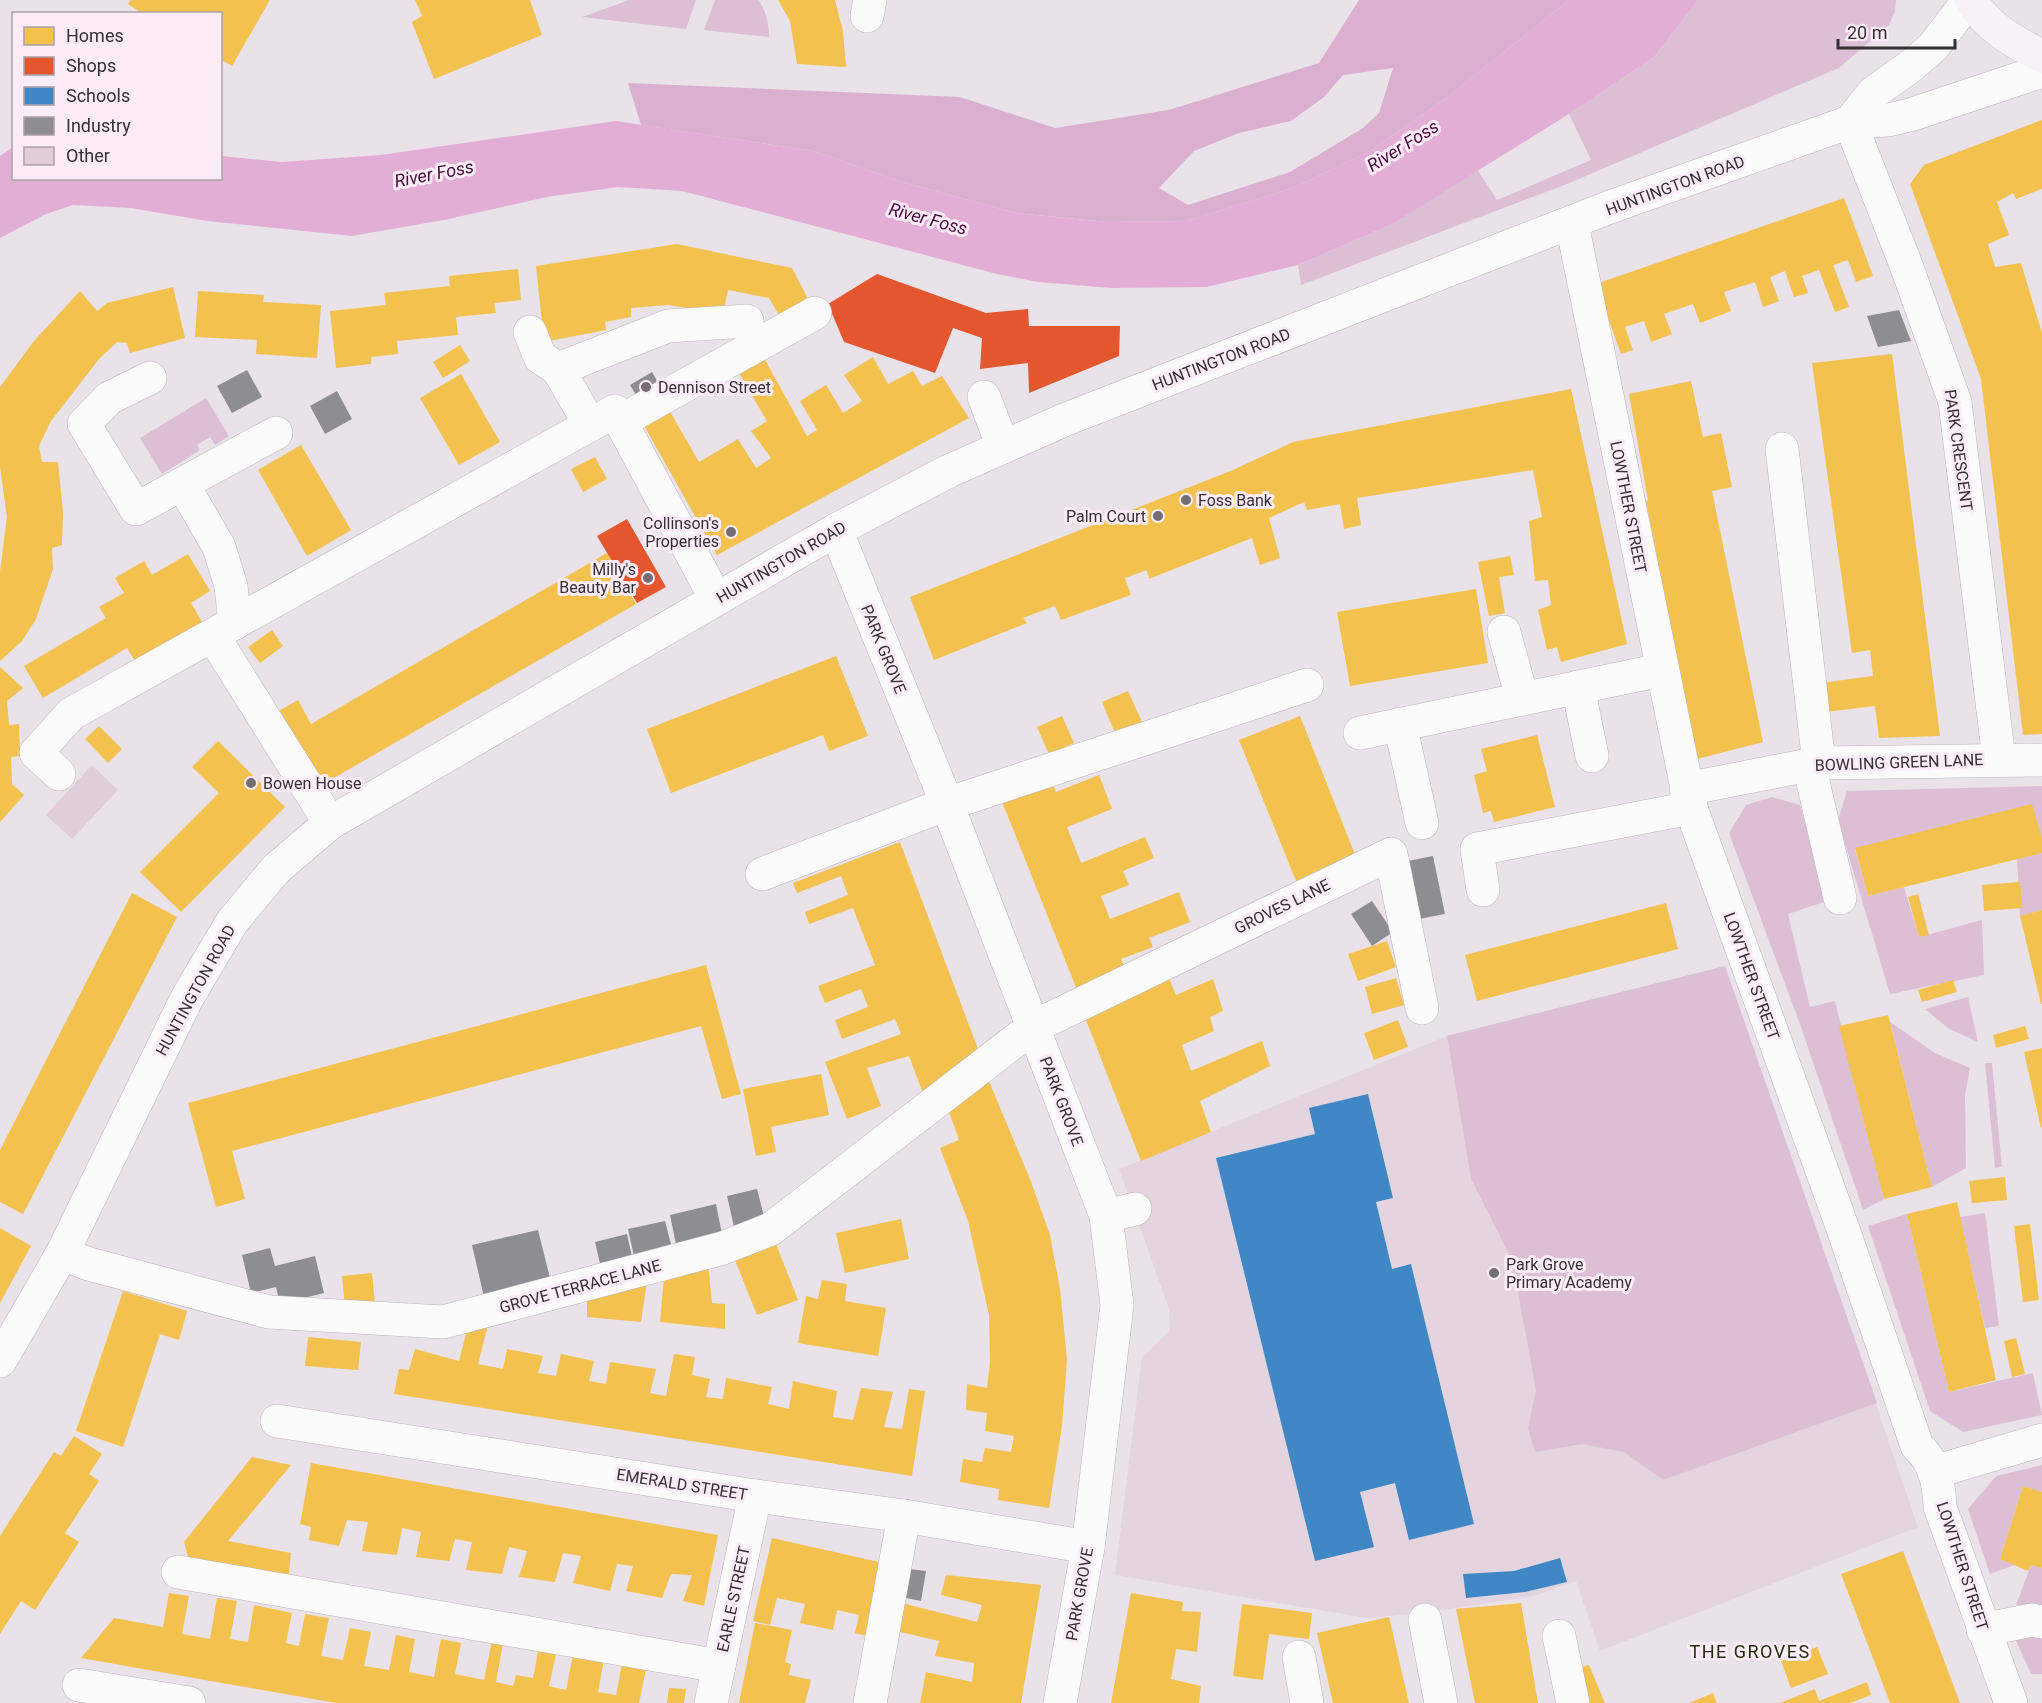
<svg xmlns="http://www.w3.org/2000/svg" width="2042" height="1703" font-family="Roboto,sans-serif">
	<rect width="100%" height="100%" fill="#eae2e9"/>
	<polygon fill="#e4d4e0" points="1725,966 1918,1527 1600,1651 1576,1581 1534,1596 1423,1613 1366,1618 1115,1575 1142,1357 1170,1331 1169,1309 1119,1169 1447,1036"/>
	<g fill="#dcbfd5">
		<polygon points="629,0 696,0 686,29 582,17"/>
		<path d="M715,0H758C766,10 769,24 769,37L704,30Z"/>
		<polygon points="1698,0 1896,0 1895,11 1889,25 1839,68 1567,184 1301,285 1298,265 1392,224 1477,169 1497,200 1591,160 1569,114 1654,57"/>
		<polygon points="206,398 229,436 215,445 210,437 197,445 200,450 162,474 140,438"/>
		<polygon points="2042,786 2042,839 1855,849 1868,896 1904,887 1919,937 1982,920 1984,975 1890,994 1838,820 1847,791"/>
		<polygon points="1772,797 1800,805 1827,901 1788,914 1810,1007 1835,1001 1884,1199 1863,1210 1801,1027 1729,833 1746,805"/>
		<polygon points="2042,853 2042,910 2020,916 2017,859"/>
		<polygon points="1725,966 1877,1403 1663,1480 1624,1452 1582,1444 1535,1452 1528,1428 1536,1390 1512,1260 1471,1179 1447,1036"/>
		<polygon points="1968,997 1978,1042 1949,1029 1925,1009"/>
		<polygon points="1890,1022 1935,1053 1970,1068 1965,1096 1966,1168 1932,1187"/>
		<polygon points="1985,1063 1992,1063 2002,1167 1995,1168"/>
		<polygon points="1985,1213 1999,1326 1985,1328 1960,1217"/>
		<polygon points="1907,1214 1949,1392 2033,1373 2042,1415 1963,1432 1930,1411 1868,1226"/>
		<polygon points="2042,1465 2042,1492 2023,1486 2000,1559 2015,1565 1990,1574 1968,1509 1996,1476"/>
		<polygon points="2031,1565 2042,1568 2042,1608 2016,1605"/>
		<polygon points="2013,1634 2042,1637 2042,1674 2031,1674"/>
	</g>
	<path fill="#daafcf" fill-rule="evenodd" d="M1359,0H1569L1449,96L1372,150L1293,188L1186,221L1107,222L1016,213L906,183L813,151L641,125L628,83L960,97L1055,128L1169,110L1319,63ZM1393,68L1379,113L1363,128L1290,172L1188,205L1159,188L1194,151L1239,133L1291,121L1324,97L1343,75Z"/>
	<polygon fill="#e2aed5" points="1569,0 1698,0 1654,57 1569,114 1392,224 1298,265 1207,287 1111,288 1038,282 997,274 682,191 618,187 547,197 444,220 352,236 207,221 131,208 73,205 46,214 0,238 0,156 13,147 14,178 220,178 221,156 281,162 381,155 616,121 813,151 906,183 1016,213 1107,222 1186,221 1293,188 1372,150 1449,96"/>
	<g fill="#f2c14e">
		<polygon points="131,0 270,0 232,66 220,59 220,14 143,14 128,4"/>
		<polygon points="415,0 530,0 542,35 434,79 412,22 422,16"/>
		<polygon points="778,0 835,0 843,31 846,67 797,64 790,21"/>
		<polygon points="2042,120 2042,189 2016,199 2013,193 1997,202 2009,235 1988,244 1995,267 2021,263 2042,333 2042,734 2023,735 1981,379 1910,184 1924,165"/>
		<polygon points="1844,198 1873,276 1856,282 1848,260 1833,265 1849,307 1835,312 1819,270 1802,276 1808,293 1794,297 1785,271 1770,277 1779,301 1763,307 1755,282 1724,292 1731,311 1700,323 1693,304 1664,314 1672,334 1651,342 1644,321 1625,327 1633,350 1621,354 1596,284"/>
		<polygon points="677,244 792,268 808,299 780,317 769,298 728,290 723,314 668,305 631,308 631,317 605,322 606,330 544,342 536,266"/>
		<polygon points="518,269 521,300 494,303 496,313 456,317 458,335 397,341 398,354 371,357 371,364 336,368 330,311 386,305 384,293 450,286 449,276"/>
		<polygon points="173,287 185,338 130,353 127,343 117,342 99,359 51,421 39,446 42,462 58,462 63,512 62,545 52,548 53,569 36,619 22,641 0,661 0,571 7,517 0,467 0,387 34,341 80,291 97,311 107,303"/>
		<polygon points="198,291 264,295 263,302 321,305 317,358 256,354 257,340 195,337"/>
		<polygon points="460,345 470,361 443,378 433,362"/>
		<polygon points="1892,354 1940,736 1879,738 1875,706 1826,712 1821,683 1873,676 1870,650 1852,653 1812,363"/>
		<polygon points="763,356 807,436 817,430 800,401 826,385 843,413 862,401 844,375 873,357 888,384 913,371 922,386 942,376 969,418 717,555 642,422 668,408 699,462 738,439 756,468 771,458 751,431 767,421 740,375"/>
		<polygon points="461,374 500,442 459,465 420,398"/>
		<polygon points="1691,381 1703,437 1721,433 1732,487 1712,491 1763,742 1697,759 1646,501 1648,500 1629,394"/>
		<polygon points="1571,389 1627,644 1561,662 1557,647 1547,650 1538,610 1551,605 1548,580 1535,581 1529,521 1542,517 1533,470 1357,498 1361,525 1344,529 1340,504 1307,510 1304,502 1269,518 1280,558 1260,565 1252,538 1149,579 1147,570 1125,578 1131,595 1061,620 1055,606 1023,618 1027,623 934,660 910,597 1233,470 1293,442"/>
		<polygon points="301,445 351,530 307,556 258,470"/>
		<polygon points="595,457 607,479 583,492 571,469"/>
		<polygon points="607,553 636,604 320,786 277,712 298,700 311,724"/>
		<polygon points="188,554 210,591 191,603 202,622 135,661 127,648 43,698 24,666 106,618 99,607 124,593 115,578 144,561 152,575"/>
		<polygon points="1510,556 1514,575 1499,577 1505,613 1489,616 1478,562"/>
		<polygon points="1476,589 1488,663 1350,686 1337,612"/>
		<polygon points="272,630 283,646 260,663 248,647"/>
		<polygon points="836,656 868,736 829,751 823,735 671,793 647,729"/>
		<polygon points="0,667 23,688 7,701 9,725 19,724 20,756 11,757 12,784 24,795 0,822"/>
		<polygon points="1128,691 1142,722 1115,733 1102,702"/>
		<polygon points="1062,716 1074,743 1049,754 1037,727"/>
		<polygon points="1300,716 1356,857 1296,881 1239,740"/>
		<polygon points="99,726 122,749 108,763 85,739"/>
		<polygon points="1537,735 1555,807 1494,822 1491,811 1483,813 1474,775 1487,771 1481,749"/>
		<polygon points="218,741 285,807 181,912 140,872 219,793 192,767"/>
		<polygon points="1099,775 1112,809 1067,827 1081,863 1145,837 1154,858 1123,871 1129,885 1101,896 1110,919 1179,892 1190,922 1149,938 1153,947 1121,959 1126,971 1077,990 1001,799 1051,780 1056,792"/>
		<polygon points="2032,804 2042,839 2042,853 1868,896 1855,848"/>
		<polygon points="900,842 981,1057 924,1096 909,1056 867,1068 881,1106 847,1119 825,1062 901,1034 895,1019 842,1039 835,1020 868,1007 861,989 825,1003 818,986 875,965 853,908 809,924 805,912 848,895 841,876 797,893 793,883"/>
		<polygon points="2020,882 2022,908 1984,911 1982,885"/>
		<polygon points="132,893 177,917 23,1214 0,1202 0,1150"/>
		<polygon points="1918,894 1929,935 1919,937 1908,897"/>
		<polygon points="1666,903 1678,949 1477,1001 1465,955"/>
		<polygon points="2042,910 2042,1004 2041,1004 2020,916"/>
		<polygon points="1387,941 1396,967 1358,981 1348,954"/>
		<polygon points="706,965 741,1094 722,1099 701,1026 232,1151 245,1199 216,1207 188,1103"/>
		<polygon points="1168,976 1176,995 1213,979 1223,1011 1210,1017 1214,1031 1182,1045 1191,1071 1262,1041 1270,1066 1200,1101 1211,1132 1141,1161 1084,1015"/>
		<polygon points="1396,978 1404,1005 1372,1014 1365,987"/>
		<polygon points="1953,980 1957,992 1922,1002 1918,990"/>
		<polygon points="1888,1015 1932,1187 1884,1199 1839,1026"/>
		<polygon points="1398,1020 1408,1047 1374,1060 1364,1033"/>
		<polygon points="2025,1026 2029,1039 1996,1048 1993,1035"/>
		<polygon points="2042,1048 2042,1127 2041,1128 2024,1052"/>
		<polygon points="821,1074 829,1115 771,1127 776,1152 756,1156 743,1089"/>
		<polygon points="988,1079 1030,1179 1050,1235 1060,1289 1067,1360 1062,1426 1049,1508 998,1500 999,1489 960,1482 963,1459 982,1462 985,1448 1011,1452 1014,1436 985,1431 987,1413 966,1410 967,1384 987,1388 990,1363 989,1315 968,1221 940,1148 959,1140 946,1103"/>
		<polygon points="2005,1177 2007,1200 1972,1203 1969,1181"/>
		<polygon points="1957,1202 1996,1380 1949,1392 1907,1214"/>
		<polygon points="901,1219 909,1259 845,1273 836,1233"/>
		<polygon points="2030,1224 2039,1300 2023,1302 2014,1226"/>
		<polygon points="0,1228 31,1246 0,1303"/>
		<polygon points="774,1239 798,1300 757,1315 733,1255"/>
		<polygon points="708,1263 712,1303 725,1304 725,1329 660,1322 664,1277"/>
		<polygon points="372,1273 375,1305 345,1308 342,1276"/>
		<polygon points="822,1280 847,1284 845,1301 886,1308 878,1356 798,1343 806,1296 818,1299"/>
		<polygon points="647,1281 641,1322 587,1317 587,1292"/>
		<polygon points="123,1291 187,1311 179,1340 160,1334 123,1447 76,1431"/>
		<polygon points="488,1325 478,1364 503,1369 507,1349 543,1356 538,1373 556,1376 561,1354 594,1361 589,1381 606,1384 610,1362 656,1369 650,1393 666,1396 674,1354 695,1357 692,1375 710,1379 706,1397 723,1399 726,1378 772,1387 768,1404 789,1409 793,1381 837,1391 833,1417 853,1420 861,1388 893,1392 884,1427 902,1429 909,1389 925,1391 912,1476 394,1394 399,1369 409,1370 415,1349 459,1361 467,1330"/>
		<polygon points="308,1337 361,1342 358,1370 305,1366"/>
		<polygon points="2016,1338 2025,1374 2012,1377 2004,1341"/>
		<polygon points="74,1436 102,1454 89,1474 99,1481 65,1533 79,1542 35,1610 21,1601 0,1634 0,1536 54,1452 61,1456"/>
		<polygon points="252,1457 291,1465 228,1541 291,1553 288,1581 190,1564 184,1542"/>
		<polygon points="311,1463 718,1535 704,1606 683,1601 692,1575 671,1574 662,1598 626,1591 633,1566 617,1564 610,1591 573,1583 581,1556 563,1553 555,1582 519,1577 527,1551 509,1547 502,1574 466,1570 472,1542 455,1539 449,1561 416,1557 421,1532 402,1528 397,1555 362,1551 368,1522 347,1520 339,1546 309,1540 311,1527 300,1524"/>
		<polygon points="2023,1486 2042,1492 2042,1568 2031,1565 2028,1571 2000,1559"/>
		<polygon points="772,1538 888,1564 871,1637 855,1633 859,1615 837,1610 833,1630 800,1623 805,1604 777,1598 770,1625 753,1621"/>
		<polygon points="1903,1551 1960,1703 1890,1703 1841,1574"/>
		<polygon points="946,1575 1041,1585 1021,1703 920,1703 926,1672 972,1682 974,1663 935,1656 939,1641 896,1631 898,1602 977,1622 982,1605 941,1595"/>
		<polygon points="169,1593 189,1596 182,1634 210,1639 217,1598 237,1601 230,1639 248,1642 254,1605 292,1613 286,1643 299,1646 305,1614 329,1618 321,1656 343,1660 350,1628 371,1632 364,1666 389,1670 396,1635 415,1639 409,1672 434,1677 441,1639 461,1643 455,1674 484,1680 492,1641 503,1643 496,1682 513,1686 516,1675 533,1678 539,1647 557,1650 549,1686 566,1690 573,1655 604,1659 598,1692 616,1695 623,1659 647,1664 639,1703 336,1703 81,1658 114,1618 163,1627"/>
		<polygon points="1131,1593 1183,1602 1182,1611 1201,1612 1197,1652 1176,1649 1171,1679 1201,1686 1199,1703 1111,1703"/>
		<polygon points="1521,1603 1538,1703 1475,1703 1456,1609"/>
		<polygon points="1242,1604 1312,1613 1309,1639 1269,1634 1263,1680 1233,1676"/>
		<polygon points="1389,1617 1409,1703 1333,1703 1317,1633"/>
		<polygon points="755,1623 792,1630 785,1662 791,1664 789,1675 811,1680 805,1703 739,1703"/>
		<polygon points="1817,1647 1828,1674 1791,1688 1781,1661"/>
		<polygon points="1589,1665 1605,1703 1582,1703 1573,1669"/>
		<polygon points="1867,1682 1871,1695 1850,1703 1780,1703 1815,1689 1819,1701"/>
		<polygon points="669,1688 686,1689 684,1703 667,1703"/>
		<polygon points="1713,1693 1717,1703 1689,1703"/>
	</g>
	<g fill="#e4572e">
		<polygon points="877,274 986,313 1028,309 1029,326 1120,326 1119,356 1029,393 1028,363 980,369 982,338 953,328 935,373 844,342 828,304"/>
		<polygon points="627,519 666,587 637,603 597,536"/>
	</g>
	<g fill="#3f88c5">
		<polygon points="1368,1094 1393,1198 1376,1202 1392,1269 1411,1264 1474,1524 1409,1540 1395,1483 1360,1492 1374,1547 1315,1561 1216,1158 1315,1134 1309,1108"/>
		<polygon points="1560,1558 1567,1582 1525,1592 1466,1598 1463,1574 1514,1571"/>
	</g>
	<g fill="#8d8d92">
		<polygon points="1899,310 1911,341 1878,347 1867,316"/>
		<polygon points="247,370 262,397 232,413 217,386"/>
		<polygon points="652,372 662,389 640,402 630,385"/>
		<polygon points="337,391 352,419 325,434 310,406"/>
		<polygon points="1433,856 1445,914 1419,919 1408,861"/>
		<polygon points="1372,901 1393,932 1372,946 1351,914"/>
		<polygon points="757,1189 766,1224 735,1231 727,1196"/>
		<polygon points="716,1204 723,1239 677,1249 670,1215"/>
		<polygon points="665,1221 673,1252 635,1261 628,1229"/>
		<polygon points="538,1230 551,1282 484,1297 472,1245"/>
		<polygon points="627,1234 633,1261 601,1268 595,1242"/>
		<polygon points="270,1248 275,1266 315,1256 324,1293 280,1304 276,1287 251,1293 242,1255"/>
		<polygon points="901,1568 926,1571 921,1601 896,1596"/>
	</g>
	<polygon fill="#dfcdda" points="92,765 118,790 72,839 46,815"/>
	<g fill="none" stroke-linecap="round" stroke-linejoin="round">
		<g stroke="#bbb5ba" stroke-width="34">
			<g id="minor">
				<polyline points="867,16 870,0"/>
				<polyline points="1850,122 1906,265 1955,402 1999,759"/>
				<polyline points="1850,122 1873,93 1911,66 1933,47 1969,0"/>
				<path d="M1572,224L1691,808L1842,1226L1917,1446C1935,1462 1939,1483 1940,1507L2011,1703"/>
				<polyline points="530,332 540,357 558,369"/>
				<polyline points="150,378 109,398 84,424 136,509 276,433"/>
				<polyline points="984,397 1003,447"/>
				<polyline points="621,421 815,313"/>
				<polyline points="590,425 558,369 668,326 747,321"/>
				<polyline points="1782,449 1819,763"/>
				<polyline points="183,485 219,547 231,586 235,623"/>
				<polyline points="836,530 947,804 1106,1216 1117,1305 1088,1547 1060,1703"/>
				<polyline points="1504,632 1522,698"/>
				<polyline points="213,636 330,823"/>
				<polyline points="1578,687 1592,756"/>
				<polyline points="1400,724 1422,823"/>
				<polyline points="1360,733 1661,670"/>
				<polyline points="1809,765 1840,898"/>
				<polyline points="59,774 36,753 71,714 615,411 716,599"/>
				<polyline points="1686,789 1819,763 2042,760"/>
				<polyline points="762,874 947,804 1307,685"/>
				<polyline points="1483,890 1477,849 1691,808"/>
				<polyline points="1106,1216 1135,1209"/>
				<polyline points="62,1254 89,1264 269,1312 443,1322 723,1248 771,1229 1033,1027 1391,854 1422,1008"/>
				<polyline points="0,1361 62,1254 187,998 232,922 276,869 330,823 836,530 949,471 1064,420 1610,207 1850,122 1888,120 1910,115 2042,71"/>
				<polyline points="277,1421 755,1496 904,1516 1088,1547"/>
				<polyline points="1934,1472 2042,1440"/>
				<polyline points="178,1572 719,1666"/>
				<polyline points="1425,1620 1441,1703"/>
				<polyline points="1983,1630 2032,1620 2042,1622"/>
				<polyline points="1559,1636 1573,1703"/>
				<polyline points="1299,1657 1307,1703"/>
				<polyline points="79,1685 189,1703"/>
				<polyline points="711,1703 755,1496"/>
				<polyline points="870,1703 904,1516"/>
			</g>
		</g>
		<g stroke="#c6bac4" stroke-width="34">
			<path id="major" d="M1971,0C1988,28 2014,42 2042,56"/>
		</g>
		<use href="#minor" stroke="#fcfbfc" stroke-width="33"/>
		<use href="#major" stroke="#f8f1f6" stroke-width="33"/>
	</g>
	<g fill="#746e73" stroke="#fcecf7" stroke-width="2">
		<circle cx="646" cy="387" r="6"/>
		<circle cx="1186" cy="500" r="6"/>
		<circle cx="1158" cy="516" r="6"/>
		<circle cx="731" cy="532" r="6"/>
		<circle cx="648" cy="578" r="6"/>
		<circle cx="251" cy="783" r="6"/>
		<circle cx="1494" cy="1273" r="6"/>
	</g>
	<g text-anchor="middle" stroke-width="6" stroke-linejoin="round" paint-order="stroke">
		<g font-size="16" fill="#353034" stroke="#fcecf7">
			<text transform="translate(1675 185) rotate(-20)" y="6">HUNTINGTON ROAD</text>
			<text transform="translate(1221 359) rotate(-21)" y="6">HUNTINGTON ROAD</text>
			<text transform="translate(1959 450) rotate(82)" y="6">PARK CRESCENT</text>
			<text transform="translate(1629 507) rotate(79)" y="6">LOWTHER STREET</text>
			<text transform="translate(781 562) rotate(-30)" y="6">HUNTINGTON ROAD</text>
			<text transform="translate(884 649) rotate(68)" y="6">PARK GROVE</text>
			<text transform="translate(1899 762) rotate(-2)" y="6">BOWLING GREEN LANE</text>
			<text transform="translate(1282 906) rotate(-26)" y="6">GROVES LANE</text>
			<text transform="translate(1752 976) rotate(70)" y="6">LOWTHER STREET</text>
			<text transform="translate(195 990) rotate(-61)" y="6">HUNTINGTON ROAD</text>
			<text transform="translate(1062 1101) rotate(69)" y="6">PARK GROVE</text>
			<text transform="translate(580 1286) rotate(-15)" y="6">GROVE TERRACE LANE</text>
			<text transform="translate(682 1484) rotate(9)" y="6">EMERALD STREET</text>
			<text transform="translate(1963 1566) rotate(72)" y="6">LOWTHER STREET</text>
			<text transform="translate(1079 1594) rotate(-80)" y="6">PARK GROVE</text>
			<text transform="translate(733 1599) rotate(-78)" y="6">EARLE STREET</text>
		</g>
		<g font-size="16" fill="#353034" stroke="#fcecf7" text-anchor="start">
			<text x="658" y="393">Dennison Street</text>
			<text x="1198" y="506">Foss Bank</text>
			<text x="1146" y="522" text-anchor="end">Palm Court</text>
			<text x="719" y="529" text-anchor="end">Collinson's<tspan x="719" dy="18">Properties</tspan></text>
			<text x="636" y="575" text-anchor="end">Milly's<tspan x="636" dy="18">Beauty Bar</tspan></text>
			<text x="263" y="789">Bowen House</text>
			<text x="1506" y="1270">Park Grove<tspan x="1506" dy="18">Primary Academy</tspan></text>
		</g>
		<g font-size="18" font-style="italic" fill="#4b0b40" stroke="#fcecf7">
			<text transform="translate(1403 146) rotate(-32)" y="6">River Foss</text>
			<text transform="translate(434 174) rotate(-11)" y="6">River Foss</text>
			<text transform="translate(928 219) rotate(15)" y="6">River Foss</text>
		</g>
		<g font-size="18" letter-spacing="1.5" fill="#212e09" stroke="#fcecf7">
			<text x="1750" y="1658">THE GROVES</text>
		</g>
	</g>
	<rect x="12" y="12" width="210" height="168" fill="#fcecf7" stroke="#aca1a9" stroke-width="1.5"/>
	<rect x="24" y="27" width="30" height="18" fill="#f2c14e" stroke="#aca1a9" stroke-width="1.5"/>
	<text x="66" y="42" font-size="18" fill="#353034">Homes</text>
	<rect x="24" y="57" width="30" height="18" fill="#e4572e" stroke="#aca1a9" stroke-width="1.5"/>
	<text x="66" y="72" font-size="18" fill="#353034">Shops</text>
	<rect x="24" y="87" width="30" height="18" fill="#3f88c5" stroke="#aca1a9" stroke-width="1.5"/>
	<text x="66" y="102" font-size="18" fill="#353034">Schools</text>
	<rect x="24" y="117" width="30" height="18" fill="#8d8d92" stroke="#aca1a9" stroke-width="1.5"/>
	<text x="66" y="132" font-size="18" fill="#353034">Industry</text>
	<rect x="24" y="147" width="30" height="18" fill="#dfcdda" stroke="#aca1a9" stroke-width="1.5"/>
	<text x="66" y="162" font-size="18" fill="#353034">Other</text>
	<path d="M1838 39v9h117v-9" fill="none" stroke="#353034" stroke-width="3"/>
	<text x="1847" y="39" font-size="18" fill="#353034" stroke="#fcecf7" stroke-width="4.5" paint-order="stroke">20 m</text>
</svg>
